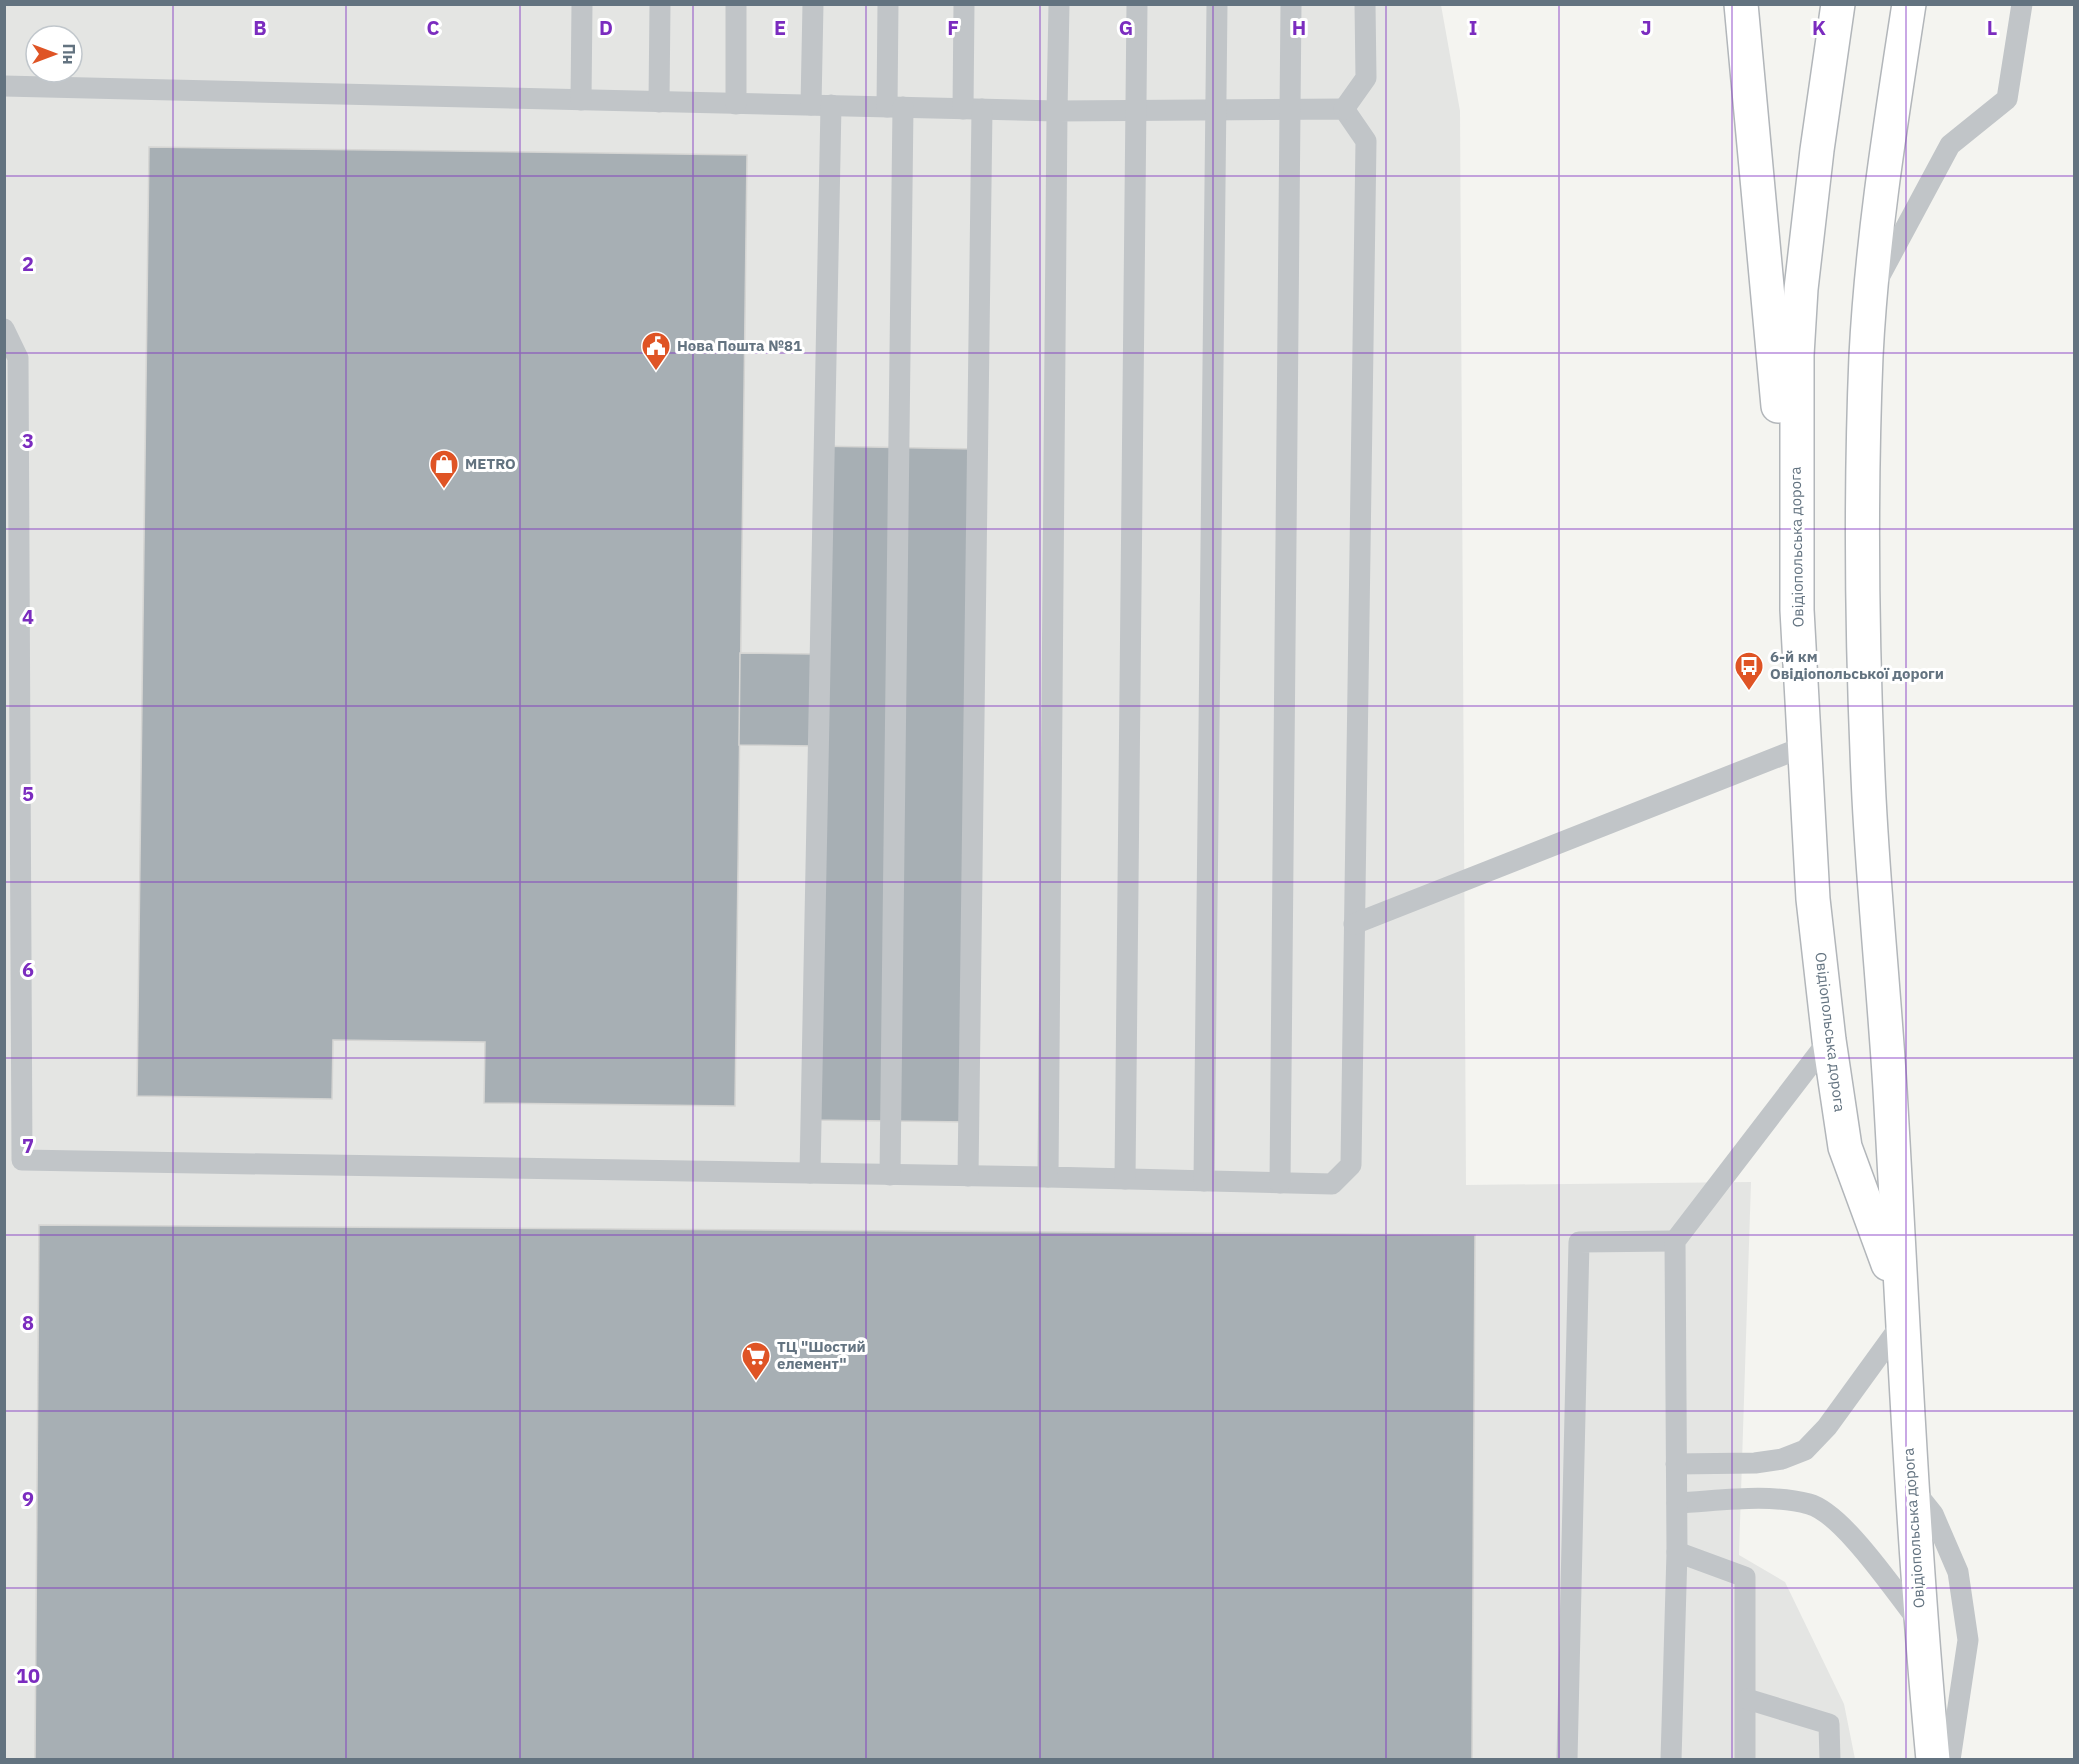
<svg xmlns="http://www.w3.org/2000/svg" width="2079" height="1764" font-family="'IBM Plex Sans',sans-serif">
	<rect width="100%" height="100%" fill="#f4f4f0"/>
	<path fill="#e4e5e3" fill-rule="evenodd" d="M5,5H1441L1460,111L1466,1185L1751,1182L1739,1555L1785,1582L1844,1704L1855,1759L5,1760ZM36,36H72V72H36Z"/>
	<g fill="#a7afb4" stroke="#d5d5d3" stroke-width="1.5">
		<polygon points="149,147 747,155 735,1106 484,1103 485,1042 333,1040 332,1099 137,1096"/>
		<polygon points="815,446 977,449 969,1122 808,1120 814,746 739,745 740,653 812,654"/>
		<polygon points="39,1225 1475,1235 1472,1760 35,1760"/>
	</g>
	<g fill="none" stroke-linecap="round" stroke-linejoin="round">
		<g stroke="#b2b6ba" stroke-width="36">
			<g id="primary">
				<polyline points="1741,4 1778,406"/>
				<polyline points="1838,4 1817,150 1801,289 1797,355 1797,610 1813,899 1829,1040 1845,1147 1888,1264"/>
				<path d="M1909,4C1891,121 1872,238 1866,356C1860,502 1862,651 1869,798C1874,895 1884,992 1890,1089C1903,1313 1912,1536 1933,1760"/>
			</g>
		</g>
		<g stroke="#c1c5c8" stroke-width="21">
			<polyline points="4,86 1057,111 1344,109 1366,141 1351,1165 1332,1184 1048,1177 1057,111 1059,4"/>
			<polyline points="581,100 582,4"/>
			<polyline points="659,102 660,4"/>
			<polyline points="736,104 736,4"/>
			<polyline points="811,105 813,4"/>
			<polyline points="887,107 888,4"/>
			<polyline points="963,109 964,4"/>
			<polyline points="1344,109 1366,78 1365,4"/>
			<polyline points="1877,281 1950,145 2007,99 2022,4"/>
			<polyline points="4,329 18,358 22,1160 1048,1177"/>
			<polyline points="1354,924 1803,747"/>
			<polyline points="810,1173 831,105"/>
			<polyline points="890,1175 903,107"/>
			<polyline points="968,1176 982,109"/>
			<polyline points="1125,1179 1137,4"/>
			<polyline points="1204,1181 1217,4"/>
			<polyline points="1280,1183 1291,4"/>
			<polyline points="1676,1464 1755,1463 1782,1459 1805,1450 1827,1427 1901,1325"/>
			<polyline points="1913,1489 1933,1514 1958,1572 1968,1640 1950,1760"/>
			<path d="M1677,1503C1719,1501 1767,1493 1809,1504C1843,1513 1896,1593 1920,1623"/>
			<polyline points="1677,1552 1745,1577 1745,1760"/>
			<polyline points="1747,1699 1829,1724 1830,1760"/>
			<polyline points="1567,1760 1579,1242 1675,1241"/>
			<polyline points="1671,1760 1677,1552 1675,1241 1829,1040"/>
		</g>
		<use href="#primary" stroke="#fff" stroke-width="33"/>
	</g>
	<path fill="none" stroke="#7b2cbf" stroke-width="1.5" stroke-opacity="0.55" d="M173,4V1760M346,4V1760M520,4V1760M693,4V1760M866,4V1760M1040,4V1760M1213,4V1760M1386,4V1760M1559,4V1760M1732,4V1760M1906,4V1760M4,176H2074M4,353H2074M4,529H2074M4,706H2074M4,882H2074M4,1058H2074M4,1235H2074M4,1411H2074M4,1588H2074"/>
	<defs>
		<g id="civic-pin" transform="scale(1.5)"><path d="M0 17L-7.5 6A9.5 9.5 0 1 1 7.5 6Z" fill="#df5425" stroke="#fff"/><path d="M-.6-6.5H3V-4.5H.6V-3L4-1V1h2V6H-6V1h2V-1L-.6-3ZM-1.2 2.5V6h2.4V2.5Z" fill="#fff"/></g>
		<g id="shop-pin" transform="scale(1.5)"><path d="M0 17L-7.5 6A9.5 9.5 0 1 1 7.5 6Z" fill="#df5425" stroke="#fff"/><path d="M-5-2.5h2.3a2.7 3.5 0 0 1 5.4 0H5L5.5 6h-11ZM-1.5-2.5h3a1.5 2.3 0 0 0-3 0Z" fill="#fff"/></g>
		<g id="bus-pin" transform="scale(1.5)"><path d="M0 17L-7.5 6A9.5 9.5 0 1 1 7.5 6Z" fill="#df5425" stroke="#fff"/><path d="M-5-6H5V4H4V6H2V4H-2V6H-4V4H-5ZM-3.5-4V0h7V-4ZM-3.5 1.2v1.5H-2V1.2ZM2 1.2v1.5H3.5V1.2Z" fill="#fff"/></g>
		<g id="supermarket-pin" transform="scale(1.5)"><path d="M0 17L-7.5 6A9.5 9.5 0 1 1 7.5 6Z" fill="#df5425" stroke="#fff"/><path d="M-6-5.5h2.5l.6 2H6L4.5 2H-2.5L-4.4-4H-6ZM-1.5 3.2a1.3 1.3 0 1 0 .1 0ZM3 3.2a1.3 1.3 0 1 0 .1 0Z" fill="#fff"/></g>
	</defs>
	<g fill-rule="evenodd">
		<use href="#civic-pin" x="656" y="346"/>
		<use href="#shop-pin" x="444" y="464"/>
		<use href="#bus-pin" x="1749" y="666"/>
		<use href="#supermarket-pin" x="756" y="1356"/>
	</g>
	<g text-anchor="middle" stroke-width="6" stroke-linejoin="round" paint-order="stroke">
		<g font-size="15" font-weight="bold" fill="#637380" stroke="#fff" text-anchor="start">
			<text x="677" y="351">Нова Пошта №81</text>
			<text x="465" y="469">METRO</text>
			<text x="1770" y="662">6-й км<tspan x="1770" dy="17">Овідіопольської дороги</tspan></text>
			<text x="777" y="1352">ТЦ "Шостий<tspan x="777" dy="17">елемент"</tspan></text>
		</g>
		<g font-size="15" fill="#637380" stroke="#fff">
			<text transform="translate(1797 547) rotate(-91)" y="5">Овідіопольська дорога</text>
			<text transform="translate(1830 1032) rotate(83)" y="5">Овідіопольська дорога</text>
			<text transform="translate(1914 1528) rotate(-94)" y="5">Овідіопольська дорога</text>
		</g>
	</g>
	<g font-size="20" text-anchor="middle" font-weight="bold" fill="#7b2cbf" stroke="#fff" stroke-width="6" stroke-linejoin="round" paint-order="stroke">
		<text x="260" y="35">B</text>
		<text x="433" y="35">C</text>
		<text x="606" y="35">D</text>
		<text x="780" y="35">E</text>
		<text x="953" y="35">F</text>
		<text x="1126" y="35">G</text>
		<text x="1299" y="35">H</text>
		<text x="1473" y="35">I</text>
		<text x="1646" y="35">J</text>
		<text x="1819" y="35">K</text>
		<text x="1992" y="35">L</text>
		<text x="28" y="271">2</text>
		<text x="28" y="448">3</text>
		<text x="28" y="624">4</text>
		<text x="28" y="801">5</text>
		<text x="28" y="977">6</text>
		<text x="28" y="1153">7</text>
		<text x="28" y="1330">8</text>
		<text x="28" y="1506">9</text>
		<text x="28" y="1683">10</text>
	</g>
	<rect width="2079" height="1764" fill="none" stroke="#637380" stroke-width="12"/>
	<g transform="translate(54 54) rotate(90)"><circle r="28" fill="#ffffff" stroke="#c1c7cc" stroke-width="1.5"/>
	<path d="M0-4.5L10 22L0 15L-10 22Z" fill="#df5425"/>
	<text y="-9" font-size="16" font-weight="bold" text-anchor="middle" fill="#637380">Пн</text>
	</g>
</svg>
